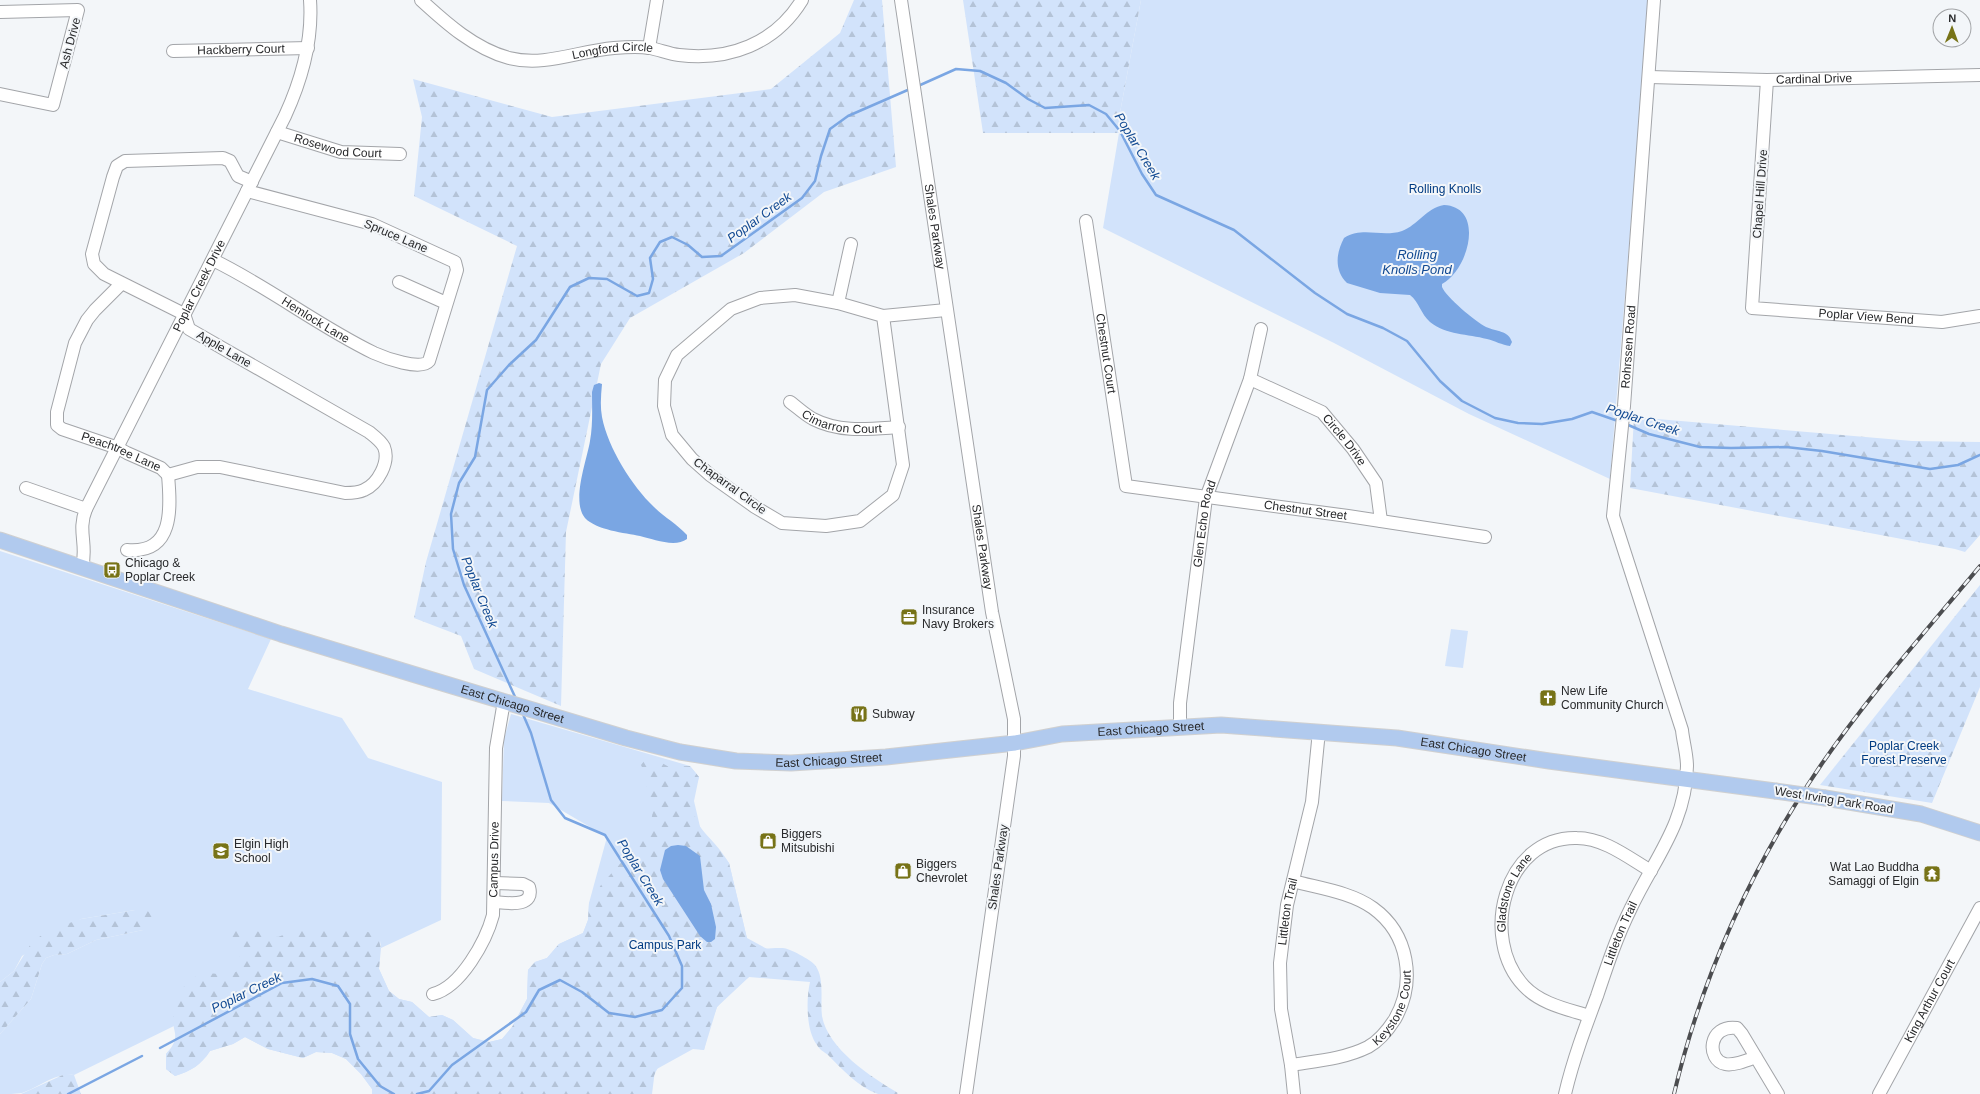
<svg xmlns="http://www.w3.org/2000/svg" width="1980" height="1094" font-family="Arial,sans-serif">
	<defs>
		<pattern id="forest-firs" width="22" height="20" patternUnits="userSpaceOnUse"><rect width="22" height="20" fill="#d2e3fb"/><path d="M5 1l3.5 6h-7zM16 11l3.5 6h-7z" fill="#b4c3d7"/></pattern>
	</defs>
	<rect width="100%" height="100%" fill="#f3f6f9"/>
	<g fill="#d2e3fb">
		<polygon points="1141,0 1649,0 1610,479 1469,414 1334,343 1103,228 1119,133 1119,118"/>
		<path d="M0,551L271,639L248,689L342,718L368,758L442,782L441,920L381,948L380,941L379,969L389,991L399,999L412,1002L429,1017L442,1015L453,1020L473,1038L489,1042L502,1039L512,1027L527,999L528,970L535,962L547,958L559,944L583,933L588,920L589,903L607,837L549,803L502,801L504,739L511,714L690,766L699,777L694,801L701,831L729,863L747,938L767,949L749,977L717,1007L704,1050L693,1049L655,1070L652,1094H372V1089L361,1074L346,1059L332,1053L316,1052L303,1058L268,1049L245,1037L233,1044L210,1051C201,1065 191,1071 175,1076L166,1069V1054C174,1045 178,1038 174,1026L74,1075C54,1073 40,1087 22,1093C16,1094 7,1094 0,1094V1034L31,999L42,964L46,958L54,955L67,954L96,940L143,930L147,910H135L81,919L22,956L14,971L0,982Z"/>
		<polygon points="1451,629 1468,631 1463,668 1445,666"/>
	</g>
	<g fill="url(#forest-firs)">
		<polygon points="854,0 882,0 896,167 824,192 744,253 630,318 601,364 566,532 561,706 474,669 461,636 414,618 426,562 517,246 414,196 422,117 413,79 552,117 771,89 840,33"/>
		<polygon points="963,0 1141,0 1119,118 1119,133 983,133"/>
		<polygon points="1634,417 1912,441 1980,442 1980,535 1965,552 1955,549 1630,488"/>
		<polygon points="1980,585 1980,687 1932,803 1820,785"/>
		<path d="M655,759L669,767L690,766L699,777C682,828 707,827 729,863L747,939C760,953 766,947 783,948C789,948 811,960 815,965C825,978 820,1000 822,1016C828,1049 871,1077 898,1093L897,1094C891,1094 884,1094 878,1094C858,1087 843,1070 828,1055C824,1052 819,1049 817,1045C806,1031 806,999 810,982L749,977L734,988L717,1007L709,1029L704,1050C697,1049 688,1046 682,1047C665,1049 649,1078 651,1094H372V1089L361,1074L346,1059L332,1053L316,1052L303,1058L268,1049L245,1037L233,1044L210,1051C201,1065 191,1071 175,1076L166,1069V1054C168,1051 172,1048 174,1045C178,1037 173,1029 173,1021C173,1004 179,988 193,978C208,967 224,980 239,970C242,957 239,950 231,940L232,933L237,930L250,929L278,937L301,928L336,931H365L377,935L381,948L379,969L389,991L399,999L412,1002L429,1017L442,1015L453,1020L473,1038L489,1042L502,1039L512,1027L527,999L528,970L535,962L547,958L559,944L583,933L588,920L589,903L601,885L636,846L650,826L654,806L647,790L646,776L641,765L645,760Z"/>
		<polygon points="135,910 147,910 153,916 152,923 143,930 96,940 67,954 54,955 46,958 42,964 31,999 0,1034 0,982 14,971 32,942 49,930 81,919"/>
		<polygon points="65,1074 74,1075 81,1094 21,1094"/>
	</g>
	<g fill="#7aa6e3">
		<path d="M1444,205C1486,207 1468,271 1442,284V287C1446,297 1476,322 1486,327C1497,332 1508,330 1512,342L1510,346C1502,345 1495,341 1487,339C1468,334 1446,335 1430,322C1421,314 1419,302 1410,295L1380,293L1347,283C1334,270 1336,253 1344,238C1364,226 1381,238 1402,231C1418,225 1426,208 1444,205Z"/>
		<path d="M599,383L602,384C601,395 600,406 602,417C608,448 632,486 654,507C664,517 677,524 687,535V539C675,548 653,539 640,536C625,533 596,530 585,518C571,501 587,460 590,441C593,425 592,408 592,392L594,385Z"/>
		<polygon points="678,845 686,846 700,856 704,890 711,904 716,927 715,939 711,942 707,942 700,936 663,879 660,870 665,850 671,846"/>
	</g>
	<g fill="none" stroke-linecap="round" stroke-linejoin="round">
		<g stroke="#7aa6e3" stroke-width="2.5">
			<polyline points="918,86 956,69 980,71 1006,83 1028,99 1045,108 1089,105 1106,114 1120,131 1142,174 1156,195 1234,230 1315,293 1347,314 1383,328 1407,341 1440,381 1462,401 1495,418 1518,423 1542,424 1572,419 1592,412 1618,421"/>
			<polyline points="1626,424 1649,434 1700,447 1731,448 1786,447 1822,451 1930,469 1958,465 1980,455"/>
			<polyline points="516,699 464,585 453,549 451,514 459,483 475,457 487,390 509,365 536,340 570,287 589,278 607,279 637,296 649,293 653,279 650,258 660,242 672,237 688,245 702,257 721,256 802,198 815,181 821,156 830,129 848,116 910,89"/>
			<polyline points="160,1048 282,983 312,979 338,986 350,1004 350,1034 358,1059 380,1086 394,1094"/>
			<polyline points="68,1094 142,1056"/>
			<polyline points="417,1094 429,1091 452,1065 526,1012 539,990 560,980 582,992 609,1013 635,1017 662,1010 682,988 682,966 669,936 605,835 565,818 551,800 531,733 522,712"/>
		</g>
		<g stroke="#a3a5a9" stroke-width="14">
			<g id="minor">
				<path id="s1" d="M421,0C446,23 475,49 509,58C545,67 578,51 614,48C625,47 638,46 650,48C660,50 670,54 679,55C729,61 775,44 802,0"/>
				<path id="s2" d="M901,0L992,612L1014,719V756L966,1094"/>
				<polyline points="0,12 78,10 53,105 0,94"/>
				<polyline points="649,48 657,0"/>
				<path id="s3" d="M173,51L308,48"/>
				<path id="s4" d="M1649,77L1767,80L1980,75"/>
				<path id="s5" d="M1767,80L1752,308L1942,322L1980,316"/>
				<path id="s6" d="M277,132L341,152L400,154"/>
				<path id="s7" d="M1086,221L1126,486L1348,516L1485,537"/>
				<path id="s8" d="M213,260C269,287 318,326 374,353C385,358 421,371 429,361L454,280L457,270L455,262L372,224L247,191"/>
				<polyline points="399,282 446,303"/>
				<path id="s9" d="M122,283L95,310L87,320L75,343L57,412V425L62,429L118,448L127,453L161,468L168,475L197,467H220L345,493C352,493 358,493 364,490C378,484 390,462 384,447C381,441 374,436 369,432L189,329L184,314L104,274L94,264L92,254L113,177L117,166L125,161L223,158L230,161L238,176L252,182"/>
				<polygon points="795,295 838,303 883,316 903,465 893,495 860,521 826,526 782,523 755,507 710,475 692,459 672,435 664,406 665,380 677,355 731,309 760,298"/>
				<polyline points="838,303 851,244"/>
				<polyline points="883,316 946,310"/>
				<path id="s10" d="M1250,379L1322,412L1353,449L1376,483L1381,521"/>
				<path id="s11" d="M790,402C797,407 804,414 813,419C840,433 869,429 899,427"/>
				<polyline points="26,488 86,509"/>
				<path d="M127,550C174,554 171,509 168,475"/>
				<path id="s12" d="M82,567C88,545 77,531 86,509L285,116C302,79 313,41 310,0"/>
				<path id="s13" d="M1180,726V703L1206,498L1250,379L1261,329"/>
				<path d="M495,902C507,903 535,908 529,887L523,884L495,883"/>
				<path id="s14" d="M433,994C461,987 486,941 493,915L496,748L504,701"/>
				<path id="s15" d="M1589,1016C1567,1009 1541,1004 1524,986C1479,939 1504,836 1577,838C1604,838 1629,858 1651,871"/>
				<path d="M1756,1057C1748,1060 1734,1066 1725,1064C1706,1060 1708,1024 1737,1028L1742,1034L1778,1094"/>
				<path id="s16" d="M1291,1065C1316,1061 1344,1059 1368,1047C1379,1041 1388,1030 1395,1019C1416,982 1409,934 1373,908C1351,892 1318,888 1293,881"/>
				<path id="s17" d="M1294,1094L1291,1065L1281,1009L1280,963L1287,905L1312,802L1319,731"/>
				<path id="s18" d="M1565,1094C1573,1060 1585,1028 1597,996C1607,966 1617,936 1631,908C1654,859 1686,824 1687,766C1687,754 1683,741 1682,730L1613,516L1624,406L1654,0"/>
				<path id="s19" d="M1879,1094L1980,908"/>
			</g>
		</g>
		<g stroke="#d0d0d0" stroke-width="17">
			<g id="major">
				<path id="s20" d="M0,540L281,634L429,679L626,738L680,752L736,761L791,763L886,757L1015,743L1062,734L1221,725L1397,738L1549,761L1775,791"/>
				<polyline points="1825,798 1921,814 1980,833"/>
			</g>
		</g>
		<use href="#minor" stroke="#fff" stroke-width="12"/>
		<use href="#major" stroke="#b1caee" stroke-width="15"/>
		<g stroke="#4c4d50" stroke-width="4">
			<path id="rail" d="M1674,1094C1702,976 1753,864 1821,765C1869,695 1926,631 1980,566"/>
		</g>
		<use href="#rail" stroke="#f3f6f9" stroke-width="2.5" stroke-dasharray="8" stroke-linecap="butt"/>
		<g stroke="#d0d0d0" stroke-width="17" stroke-linecap="butt">
			<polyline id="major-bridge" points="1775,791 1825,798"/>
		</g>
		<use href="#major-bridge" stroke="#b1caee" stroke-width="15"/>
	</g>
	<defs>
		<g id="bus-square" transform="scale(0.9)"><rect x="-9" y="-9" width="18" height="18" rx="4" fill="#777317" stroke="#f3f6f9"/><path d="M-5-6H5V4H4V6H2V4H-2V6H-4V4H-5ZM-3.5-4V0h7V-4ZM-3.5 1.2v1.5H-2V1.2ZM2 1.2v1.5H3.5V1.2Z" fill="#fff"/></g>
		<g id="office-square" transform="scale(0.9)"><rect x="-9" y="-9" width="18" height="18" rx="4" fill="#777317" stroke="#f3f6f9"/><path d="M-6-3h4V-5.5h4V-3h4V5H-6ZM-1-4.5V-3h2v-1.5ZM-6 0V1H6V0Z" fill="#fff"/></g>
		<g id="church-square" transform="scale(0.9)"><rect x="-9" y="-9" width="18" height="18" rx="4" fill="#777317" stroke="#f3f6f9"/><path d="M-1.2-6h2.4v3.5h3.3v2.4h-3.3V6h-2.4V-.1h-3.3v-2.4h3.3Z" fill="#fff"/></g>
		<g id="restaurant-square" transform="scale(0.9)"><rect x="-9" y="-9" width="18" height="18" rx="4" fill="#777317" stroke="#f3f6f9"/><path d="M-5-6h1v4h1v-4h1v4h1v-4h1v5L-1.5 .5V6h-2V.5L-5-1ZM5-6V6H3V1.5H1.5Q1.5-4 5-6Z" fill="#fff"/></g>
		<g id="shop-square" transform="scale(0.9)"><rect x="-9" y="-9" width="18" height="18" rx="4" fill="#777317" stroke="#f3f6f9"/><path d="M-5-2.5h2.3a2.7 3.5 0 0 1 5.4 0H5L5.5 6h-11ZM-1.5-2.5h3a1.5 2.3 0 0 0-3 0Z" fill="#fff"/></g>
		<g id="school-square" transform="scale(0.9)"><rect x="-9" y="-9" width="18" height="18" rx="4" fill="#777317" stroke="#f3f6f9"/><path d="M0-5L7-2L0 1L-7-2ZM-4 1L0 2.5L4 1V4Q0 6-4 4Z" fill="#fff"/></g>
		<g id="temple-square" transform="scale(0.9)"><rect x="-9" y="-9" width="18" height="18" rx="4" fill="#777317" stroke="#f3f6f9"/><path d="M0-6L5-2H3V0L6.5 2.5H4V6H1.5V3h-3V6H-4V2.5H-6.5L-3 0V-2H-5Z" fill="#fff"/></g>
	</defs>
	<g fill-rule="evenodd">
		<use href="#bus-square" x="112" y="570"/>
		<use href="#office-square" x="909" y="617"/>
		<use href="#church-square" x="1548" y="698"/>
		<use href="#restaurant-square" x="859" y="714"/>
		<use href="#shop-square" x="768" y="841"/>
		<use href="#school-square" x="221" y="851"/>
		<use href="#shop-square" x="903" y="871"/>
		<use href="#temple-square" x="1932" y="874"/>
	</g>
	<g text-anchor="middle" stroke-width="4" stroke-linejoin="round" paint-order="stroke">
		<g font-size="12" fill="#28292b" stroke="#f3f6f9">
			<text transform="translate(70 43) rotate(-75)" y="4">Ash Drive</text>
			<text dy="4" stroke="none"><textPath href="#s3" startOffset="68">Hackberry Court</textPath></text>
			<text dy="4" stroke="none"><textPath href="#s1" startOffset="211">Longford Circle</textPath></text>
			<text dy="4" stroke="none"><textPath href="#s4" startOffset="165">Cardinal Drive</textPath></text>
			<text dy="4" stroke="none"><textPath href="#s6" startOffset="63">Rosewood Court</textPath></text>
			<text transform="translate(1760 194) rotate(-86)" y="4">Chapel Hill Drive</text>
			<text dy="4" stroke="none"><textPath href="#s2" startOffset="229">Shales Parkway</textPath></text>
			<text transform="translate(396 236) rotate(23)" y="4">Spruce Lane</text>
			<text dy="4" stroke="none"><textPath href="#s12" startOffset="309">Poplar Creek Drive</textPath></text>
			<text dy="4" stroke="none"><textPath href="#s5" startOffset="343">Poplar View Bend</textPath></text>
			<text dy="4" stroke="none"><textPath href="#s8" startOffset="119">Hemlock Lane</textPath></text>
			<text dy="4" stroke="none"><textPath href="#s18" startOffset="783">Rohrssen Road</textPath></text>
			<text transform="translate(224 349) rotate(30)" y="4">Apple Lane</text>
			<text dy="4" stroke="none"><textPath href="#s7" startOffset="134">Chestnut Court</textPath></text>
			<text dy="4" stroke="none"><textPath href="#s11" startOffset="58">Cimarron Court</textPath></text>
			<text dy="4" stroke="none"><textPath href="#s10" startOffset="115">Circle Drive</textPath></text>
			<text dy="4" stroke="none"><textPath href="#s9" startOffset="231">Peachtree Lane</textPath></text>
			<text transform="translate(730 486) rotate(36)" y="4">Chaparral Circle</text>
			<text dy="4" stroke="none"><textPath href="#s7" startOffset="449">Chestnut Street</textPath></text>
			<text dy="4" stroke="none"><textPath href="#s13" startOffset="204">Glen Echo Road</textPath></text>
			<text dy="4" stroke="none"><textPath href="#s2" startOffset="553">Shales Parkway</textPath></text>
			<text dy="4" stroke="none"><textPath href="#s20" startOffset="538">East Chicago Street</textPath></text>
			<text dy="4" stroke="none"><textPath href="#s20" startOffset="1186">East Chicago Street</textPath></text>
			<text dy="4" stroke="none"><textPath href="#s20" startOffset="1510">East Chicago Street</textPath></text>
			<text dy="4" stroke="none"><textPath href="#s20" startOffset="862">East Chicago Street</textPath></text>
			<text transform="translate(1834 800) rotate(9)" y="4">West Irving Park Road</text>
			<text dy="4" stroke="none"><textPath href="#s14" startOffset="158">Campus Drive</textPath></text>
			<text transform="translate(998 867) rotate(-82)" y="4">Shales Parkway</text>
			<text dy="4" stroke="none"><textPath href="#s15" startOffset="174">Gladstone Lane</textPath></text>
			<text dy="4" stroke="none"><textPath href="#s17" startOffset="184">Littleton Trail</textPath></text>
			<text dy="4" stroke="none"><textPath href="#s18" startOffset="170">Littleton Trail</textPath></text>
			<text dy="4" stroke="none"><textPath href="#s19" startOffset="106">King Arthur Court</textPath></text>
			<text dy="4" stroke="none"><textPath href="#s16" startOffset="128">Keystone Court</textPath></text>
		</g>
		<g font-size="12" fill="#003b82" stroke="#f3f6f9">
			<text x="1445" y="193">Rolling Knolls</text>
			<text x="1904" y="750">Poplar Creek<tspan x="1904" dy="14">Forest Preserve</tspan></text>
			<text x="665" y="949">Campus Park</text>
		</g>
		<g font-size="12" fill="#28292b" stroke="#f3f6f9" text-anchor="start">
			<text x="125" y="567">Chicago &amp;<tspan x="125" dy="14">Poplar Creek</tspan></text>
			<text x="922" y="614">Insurance<tspan x="922" dy="14">Navy Brokers</tspan></text>
			<text x="1561" y="695">New Life<tspan x="1561" dy="14">Community Church</tspan></text>
			<text x="872" y="718">Subway</text>
			<text x="781" y="838">Biggers<tspan x="781" dy="14">Mitsubishi</tspan></text>
			<text x="234" y="848">Elgin High<tspan x="234" dy="14">School</tspan></text>
			<text x="916" y="868">Biggers<tspan x="916" dy="14">Chevrolet</tspan></text>
			<text x="1919" y="871" text-anchor="end">Wat Lao Buddha<tspan x="1919" dy="14">Samaggi of Elgin</tspan></text>
		</g>
		<g font-size="13" font-style="italic" fill="#114992" stroke="#f3f6f9">
			<text transform="translate(1138 146) rotate(59)" y="5">Poplar Creek</text>
			<text transform="translate(759 217) rotate(-36)" y="5">Poplar Creek</text>
			<text x="1417" y="259">Rolling<tspan x="1417" dy="15">Knolls Pond</tspan></text>
			<text transform="translate(1643 419) rotate(18)" y="5">Poplar Creek</text>
			<text transform="translate(480 592) rotate(68)" y="5">Poplar Creek</text>
			<text transform="translate(641 872) rotate(58)" y="5">Poplar Creek</text>
			<text transform="translate(246 992) rotate(-26)" y="5">Poplar Creek</text>
		</g>
	</g>
	<g transform="translate(1952 28) rotate(1)"><circle r="19" fill="#f3f6f9" stroke="#a2a4a7"/>
	<path d="M0-3L7 15L0 10L-7 15Z" fill="#777317"/>
	<text y="-6" font-size="11" font-weight="bold" text-anchor="middle" fill="#28292b">N</text>
	</g>
</svg>
